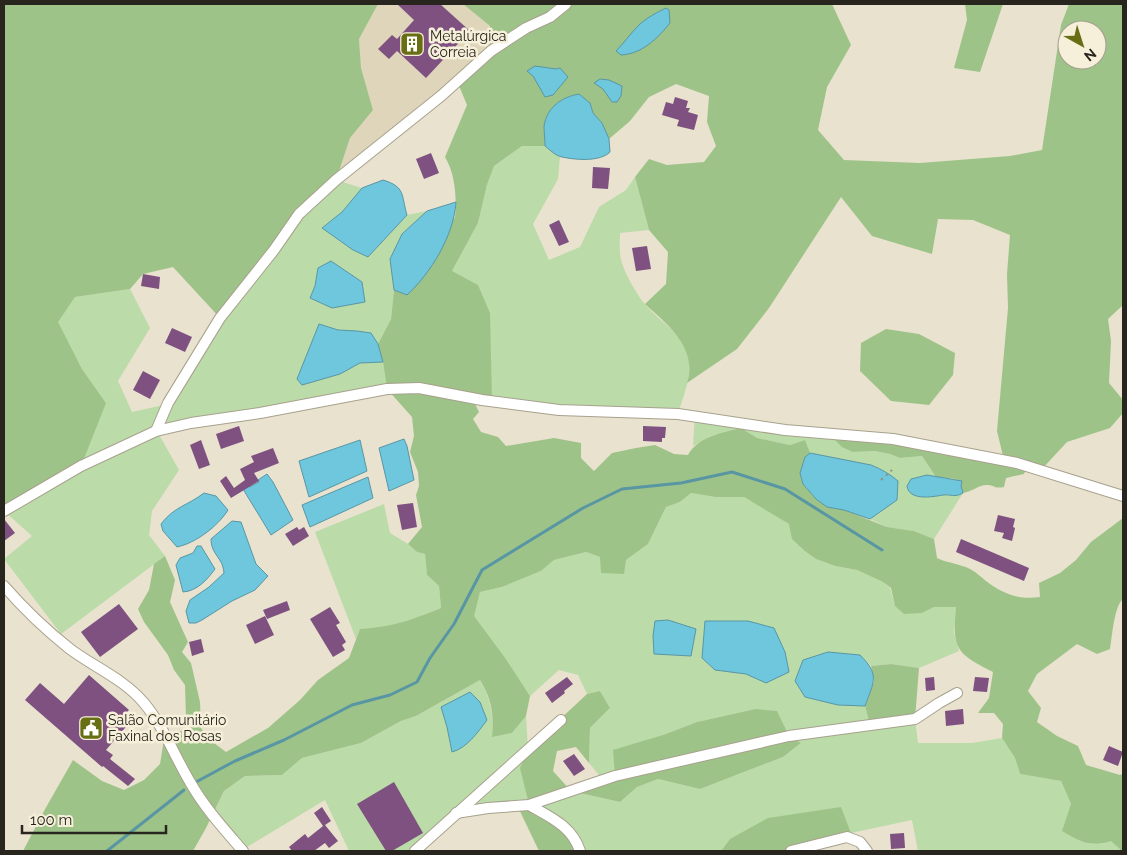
<svg xmlns="http://www.w3.org/2000/svg" width="1127" height="855" font-family="Raleway,sans-serif">
	<rect width="100%" height="100%" fill="#e9e2ce"/>
	<polygon fill="#dfd5ba" points="378,4 463,4 490,26 489,42 491,51 336,179 350,138 373,110 361,68 359,39"/>
	<g fill="#bbdba9">
		<path d="M522,146H545L560,157L558,179L533,224L549,260L580,247L599,207L626,190L635,177L649,230L620,233C620,241 619,252 621,260C624,272 637,295 645,304C660,323 686,334 689,361C691,379 683,397 678,414L492,401L452,271L478,223L487,185L494,166Z"/>
		<polygon points="336,180 362,188 342,212 323,227 353,250 368,257 407,215 427,211 402,234 392,279 394,290 391,319 378,344 383,362 387,389 157,431 179,470 152,511 149,535 165,556 61,634 4,559 32,536 4,511 106,403 82,369 57,322 75,297 130,289 150,328 118,381 132,412 168,404 220,318 274,250"/>
		<polygon points="695,416 829,434 853,452 875,451 890,454 900,458 922,456 936,477 961,486 963,493 934,539 914,531 887,527 870,519 827,507 805,440 790,445 756,438 741,428 710,436 693,446"/>
		<path d="M691,493L715,497H744L770,512L789,524L806,552L816,559L835,566L857,570L883,582L890,588L895,606L922,613L934,607H956L954,633L959,651L919,668L891,664L871,666L860,655L828,652L838,705L865,706L870,725L915,719L918,743H972L1002,738L1015,758L1020,774L1061,781L1071,804L1121,849L1120,851H918L912,820L851,833L841,808L730,839L721,851H580L529,805L456,813L415,851H349L325,800L242,850L213,814L224,791L245,776L282,775L302,758L361,743L401,721L416,716L480,680C491,701 494,713 492,737L512,733L526,716L528,749L571,791L620,802L637,787L658,779L700,789L783,757L801,743L789,736L755,709L697,722L663,735L615,776L603,780L589,763L590,728L610,708L600,691L587,694L578,675L559,670L530,696L506,659L473,616L480,592L502,587L541,571L554,560L586,552L600,557L626,560L648,544L666,507L680,502Z"/>
		<polygon points="384,504 390,533 408,544 417,552 425,554 427,575 439,586 441,608 415,619 385,627 360,629 356,639 315,532"/>
	</g>
	<g fill="#9ec388" fill-rule="evenodd">
		<polygon points="4,4 378,4 359,39 361,68 373,110 350,138 336,180 299,214 220,318 173,267 143,274 130,289 75,297 58,322 82,369 106,403 81,466 4,511"/>
		<path d="M463,4H832L851,45L827,87L818,130L844,160L920,163L1010,156L1042,150L1061,25L1069,4H1123V305L1108,319L1111,341L1109,383L1123,400V413L1110,428L1067,442L1041,470L1027,466L1024,474L1006,478L1004,487C993,489 995,485 987,485C978,485 972,492 963,493L961,486L956,479L936,477L922,456L900,458L890,454L875,451L853,452L842,447L829,434L1004,460L997,431L1008,308L1007,274L1010,235L973,220L938,219L932,254L872,236L841,197L769,308L737,349L687,383C698,348 668,325 645,304L666,284L668,252L649,230L635,177L649,159L667,165L704,162L716,146L707,122L709,96L676,84L649,97L630,121L609,139L602,123L593,113L590,103L579,94C562,97 547,107 545,126C544,132 545,140 545,146H522L494,166L487,185L478,223L452,271L478,285L490,313L492,401L475,404L479,412L473,419L481,432L498,437L506,446L554,438L581,443V458L594,471L612,453L636,448L655,445L674,454L688,455C699,436 721,433 741,428L757,438L790,445L805,440L810,453L805,457L800,473L803,484L816,499L827,507L844,510L887,527L914,531L934,539L937,558C947,563 961,564 970,569C976,572 981,577 986,581C1003,594 1019,600 1040,597L1039,583L1060,573L1076,560L1091,542L1123,518V599C1114,606 1112,638 1110,649L1097,654L1077,644L1037,674L1028,691L1041,708L1037,722L1057,736L1078,746L1086,765L1120,775L1123,774V851H1120V849L1111,841C1090,847 1081,842 1062,831L1071,804L1061,781L1020,774L1015,758L1002,738L1003,724L994,713H978L989,698L993,672C956,653 952,649 956,607H934L922,613L904,614L895,606L891,588L883,582L857,570L835,566L816,559L806,552L792,539L789,524L744,497H715L691,493L680,502L666,507L648,544L626,560L624,574L601,573L600,557L586,552L554,560L541,571L502,587L480,592L474,616L506,659L530,696L526,716L512,733L492,737C494,714 492,700 480,680L416,716L401,721L361,743L302,758L282,775L245,776L224,791L206,828L193,851H23L44,811L73,760L102,781L124,790L144,780L160,764L165,733L192,730L186,717L185,685L174,670L168,655L144,622L138,609L149,590L154,564L165,556L175,580L170,602L188,642L182,652L191,663L200,702L201,728L210,740L226,752L268,728L300,700L318,680L349,658L360,629C392,627 412,620 441,608L439,586L427,575L425,554L417,552L408,544L422,527L416,495L419,486L418,472L410,452L414,436L412,417L387,389L383,362L378,344L391,319L394,290L407,295L455,217C457,198 455,173 445,157L467,105L457,81L491,51L489,42L490,26ZM1067,30H1097V60H1067Z"/>
		<polygon points="965,4 1003,4 980,72 954,68 967,20"/>
		<polygon points="886,329 919,334 955,353 953,375 929,405 891,401 860,371 861,343"/>
		<polygon points="891,664 919,668 915,719 870,725 865,706 874,681 871,666"/>
		<polygon points="600,691 610,708 590,728 589,763 576,747 557,751 553,771 571,791 615,776 613,750 663,735 697,722 755,709 777,711 789,736 801,743 783,757 700,789 658,779 637,787 620,802 571,791 529,805 564,825 580,851 539,851 517,805 529,804 520,768 528,749 587,694"/>
		<polygon points="841,807 851,833 791,851 721,851 730,839 768,818"/>
	</g>
	<g fill="#6ec7dd" stroke="#5996a4">
		<path d="M666,8L669,10L670,23C658,38 642,54 621,55L616,51C624,43 630,34 638,26C646,18 656,13 666,8Z"/>
		<polygon points="535,66 556,69 560,68 568,77 553,95 545,97 533,76 527,71"/>
		<polygon points="600,79 609,80 622,86 621,96 617,102 612,102 603,89 594,83"/>
		<path d="M579,94L590,103L593,113L602,123L609,139L610,152C600,162 576,160 562,157C556,156 550,150 545,146C545,140 544,132 544,126C547,107 562,97 579,94Z"/>
		<path d="M383,180C406,187 401,195 407,215L368,257L353,250L322,228L342,212L362,188Z"/>
		<path d="M456,202C454,235 431,273 407,295L394,290L390,259L402,234L427,211Z"/>
		<polygon points="331,261 362,282 365,302 332,308 310,298 315,286 318,268"/>
		<polygon points="319,324 338,330 357,331 371,333 378,344 383,362 360,363 340,374 302,385 297,379"/>
		<polygon points="404,439 407,446 414,480 389,491 379,448"/>
		<polygon points="360,440 367,471 309,497 299,461"/>
		<path d="M810,453L871,465C881,469 890,474 898,481L897,500L870,519L844,510L827,507L816,499L803,484L800,473L805,457Z"/>
		<polygon points="267,474 273,482 293,520 271,535 243,489 248,485 249,487 259,482 258,480"/>
		<path d="M927,475L962,481L961,486L963,493C954,498 951,494 943,495C932,497 909,501 907,486L911,479Z"/>
		<polygon points="368,477 373,498 310,527 302,505"/>
		<path d="M204,493L216,496L228,510C218,526 196,543 177,547L163,531L161,524C175,506 187,506 204,493Z"/>
		<path d="M232,521L241,522L256,564L268,576L255,590L232,601L202,620L196,623H189L186,611L190,600L209,587L224,573C223,562 219,560 214,551C212,548 211,543 211,539Z"/>
		<path d="M197,546H201L215,569C207,580 197,591 183,592L176,565L180,558L193,553Z"/>
		<polygon points="668,620 696,629 691,656 654,654 653,636 655,621"/>
		<polygon points="705,621 748,621 774,628 785,652 789,672 766,683 746,674 715,670 702,658"/>
		<path d="M828,652L860,655C880,675 874,681 865,706L838,705L805,697L795,681L803,660Z"/>
		<path d="M470,692L480,702L487,720C478,732 467,748 452,752L447,727L441,707Z"/>
	</g>
	<g fill="none" stroke-linecap="round" stroke-linejoin="round">
		<g stroke="#5996a4" stroke-width="3">
			<polyline points="196,782 235,761 284,740 352,705 390,695 417,682 430,658 454,624 482,570 583,508 622,489 681,483 732,472 785,489 882,550"/>
			<polyline points="107,851 184,790"/>
		</g>
	</g>
	<g fill="#7e5180">
		<polygon points="397,4 440,4 470,31 426,78 397,51 389,59 378,49 392,35 397,39 414,20"/>
		<polygon points="675,97 688,101 686,108 690,108 688,112 698,115 694,130 677,126 679,120 662,115 666,102 673,104"/>
		<polygon points="431,153 439,173 424,179 416,159"/>
		<polygon points="593,167 610,168 608,189 592,188"/>
		<polygon points="559,220 569,242 559,246 549,225"/>
		<polygon points="647,246 651,269 636,271 632,248"/>
		<polygon points="143,274 160,277 159,289 141,286"/>
		<polygon points="172,328 192,337 185,352 165,343"/>
		<polygon points="143,371 160,380 150,399 133,390"/>
		<polygon points="239,426 244,441 221,449 216,434"/>
		<polygon points="643,426 666,427 665,438 662,438 662,442 643,441"/>
		<polygon points="201,440 210,465 199,469 190,445"/>
		<polygon points="273,448 279,463 254,473 259,481 231,498 220,481 226,476 234,488 245,480 240,469 254,462 251,456"/>
		<polygon points="413,503 417,527 402,530 397,505"/>
		<polygon points="998,515 1015,519 1013,527 1015,528 1012,541 1002,538 1004,533 994,531"/>
		<polygon points="4,519 15,533 4,541"/>
		<polygon points="297,527 299,530 304,527 309,536 293,546 285,534"/>
		<polygon points="961,539 1029,568 1024,581 956,552"/>
		<polygon points="287,601 290,610 267,619 263,610"/>
		<polygon points="119,604 138,629 100,657 81,632"/>
		<polygon points="330,607 340,623 336,625 346,642 342,645 345,650 333,657 310,619"/>
		<polygon points="265,616 274,635 255,644 246,625"/>
		<polygon points="201,639 204,652 192,656 189,642"/>
		<polygon points="89,675 129,710 124,715 131,721 106,750 113,755 110,759 135,779 128,786 103,766 102,767 25,700 40,683 64,704"/>
		<polygon points="567,677 573,684 564,691 565,693 552,703 545,693"/>
		<polygon points="934,677 935,690 926,691 925,678"/>
		<polygon points="975,677 989,678 987,692 973,691"/>
		<polygon points="963,709 964,724 946,726 945,711"/>
		<polygon points="1109,746 1123,752 1118,766 1103,760"/>
		<polygon points="574,754 585,769 574,776 563,761"/>
		<polygon points="394,782 423,833 392,851 386,851 357,804"/>
		<polygon points="322,807 331,821 325,825 338,841 329,848 325,843 314,851 292,851 289,847 305,834 308,838 323,826 314,813"/>
		<polygon points="904,833 905,848 891,849 890,834"/>
	</g>
	<g fill="none" stroke-linecap="round" stroke-linejoin="round">
		<g stroke="#a7a18d" stroke-width="12">
			<g id="minor">
				<polyline points="156,431 168,403 220,318 274,250 299,214 336,180 441,96 491,51 526,28 550,17 566,4"/>
				<polyline points="4,511 81,466 156,431 191,423 260,413 387,389 419,388 482,400 559,410 678,414 785,430 893,439 1017,463 1123,496"/>
				<path d="M4,586C24,609 46,630 70,649C94,667 124,679 144,703C164,727 174,755 190,782C204,807 224,829 243,851"/>
				<path d="M529,805C550,817 572,826 580,851"/>
				<polyline points="456,813 488,808 529,805 615,776 789,736 915,719 939,703 957,693"/>
				<polyline points="415,851 561,720"/>
				<polyline points="791,851 847,837 860,842 867,851"/>
			</g>
		</g>
		<polyline stroke="#969082" stroke-width="2" stroke-dasharray="2.5 4" stroke-linecap="butt" points="881,480 892,470"/>
		<use href="#minor" stroke="#fff" stroke-width="10"/>
	</g>
	<defs>
		<g id="building-square" transform="scale(1.25)"><rect x="-9" y="-9" width="18" height="18" rx="4" fill="#686e14" stroke="#f6f0db"/><path d="M-4-6H4V6H1V3H-1V6H-4ZM-2.5-4.3h1.7v1.8h-1.7ZM.8-4.3h1.7v1.8H.8ZM-2.5-1h1.7V.8h-1.7ZM.8-1h1.7V.8H.8Z" fill="#fff"/></g>
		<g id="civic-square" transform="scale(1.25)"><rect x="-9" y="-9" width="18" height="18" rx="4" fill="#686e14" stroke="#f6f0db"/><path d="M-.6-6.5H3V-4.5H.6V-3L4-1V1h2V6H-6V1h2V-1L-.6-3ZM-1.2 2.5V6h2.4V2.5Z" fill="#fff"/></g>
	</defs>
	<g fill-rule="evenodd">
		<use href="#building-square" x="412" y="44"/>
		<use href="#civic-square" x="91" y="728"/>
	</g>
	<g text-anchor="middle" stroke-width="5" stroke-linejoin="round" paint-order="stroke">
		<g font-size="14" fill="#28251e" stroke="#f6f0db" text-anchor="start">
			<text x="430" y="41">Metalúrgica<tspan x="430" dy="16">Correia</tspan></text>
			<text x="108" y="725">Salão Comunitário<tspan x="108" dy="16">Faxinal dos Rosas</tspan></text>
		</g>
	</g>
	<rect width="1127" height="855" fill="none" stroke="#28251e" stroke-width="10"/>
	<g transform="translate(1082 45) rotate(141)"><circle r="24" fill="#f6f0db" stroke="#a49f8f"/>
	<path d="M0-4L9 19L0 12L-9 19Z" fill="#686e14"/>
	<text y="-8" font-size="14" font-weight="bold" text-anchor="middle" fill="#28251e">N</text>
	</g>
	<path d="M22 825v8h144v-8" fill="none" stroke="#28251e" stroke-width="2.5"/>
	<text x="30" y="825" font-size="15" fill="#28251e" stroke="#f6f0db" stroke-width="4" paint-order="stroke">100 m</text>
</svg>
